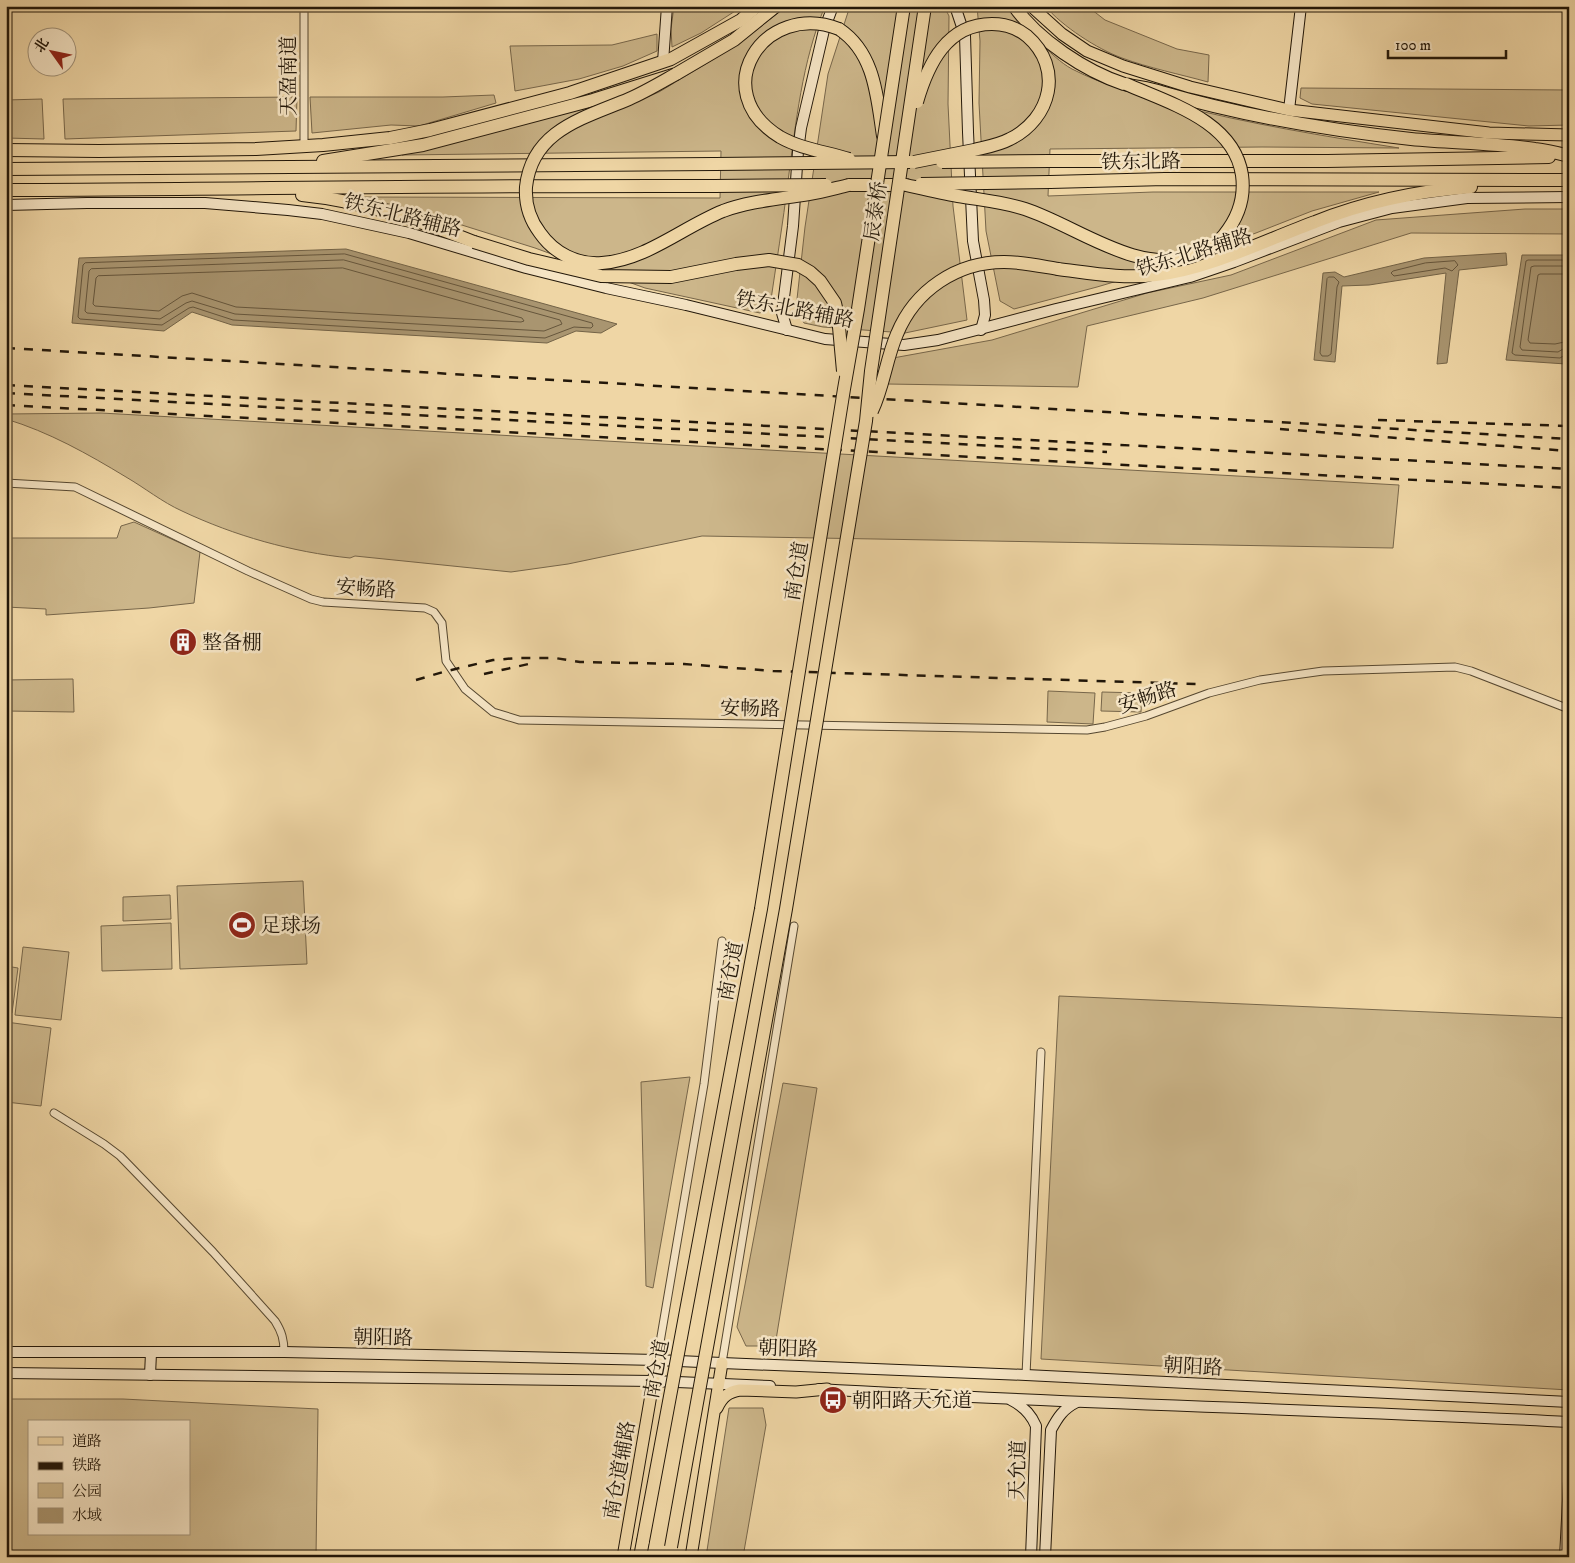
<svg xmlns="http://www.w3.org/2000/svg" width="1575" height="1563" font-family="'IM FELL DW Pica','Noto Serif SC',serif">
	<rect width="100%" height="100%" fill="#efd6a5"/>
	<filter id="stains"><feTurbulence type="fractalNoise" baseFrequency=".004" numOctaves="4"/><feColorMatrix values="0 0 0 0 .2 0 0 0 0 .09 0 0 0 0 .02 0 0 0 .5 -.17"/></filter>
	<radialGradient id="worn" r=".72"><stop offset=".6" stop-color="#630" stop-opacity="0"/><stop offset="1" stop-color="#630" stop-opacity=".3"/></radialGradient>
	<g fill="#ccb68a" stroke="#77664a" fill-rule="evenodd">
		<polygon points="674,6 743,6 701,33 672,47 671,29"/>
		<path d="M787,6H825C802,62 796,122 788,181C783,223 776,265 770,306L760,313L645,288L535,248L414,210L360,197L720,198L721,151L402,155L575,110L633,103L659,92L737,45Z"/>
		<polygon points="850,6 944,6 949,16 948,104 953,206 967,320 905,333 823,327 804,323 796,308 805,227 828,74"/>
		<path d="M977,6H1007C1025,25 1050,57 1072,69C1105,86 1140,95 1176,105C1249,124 1324,136 1399,148L1262,147L1050,149L1048,196L1153,192H1379L1312,211L1233,242L1208,254L1097,287L1014,309L1000,301L986,231L979,103L980,41Z"/>
		<path d="M1045,6H1087L1105,20L1177,49L1209,55L1208,82C1179,74 1149,68 1122,58C1097,49 1062,26 1045,6Z"/>
		<polygon points="657,34 657,51 623,66 579,79 515,91 510,46 612,45"/>
		<polygon points="1301,88 1569,90 1569,125 1529,126 1312,104 1300,98"/>
		<polygon points="494,95 496,103 419,126 391,125 312,133 310,97 443,97"/>
		<polygon points="297,97 296,131 65,139 63,99"/>
		<polygon points="42,99 44,139 6,138 6,100"/>
		<polygon points="1525,209 1569,209 1569,234 1411,233 1203,298 1087,326 1078,387 887,384 893,358 992,340 1147,293 1231,275 1376,220"/>
		<path d="M101,413L1399,485L1393,548L702,536L568,564L511,572L355,556L350,558C292,552 235,536 182,511C162,502 145,488 126,477C88,454 49,432 6,419V414Z"/>
		<polygon points="134,522 200,552 194,603 149,608 46,615 46,609 6,607 6,538 117,538 121,526"/>
		<polygon points="73,679 74,712 6,711 6,680"/>
		<polygon points="1048,691 1095,693 1093,724 1047,722"/>
		<polygon points="1102,692 1142,693 1141,712 1101,711"/>
		<polygon points="303,881 307,964 180,969 177,886"/>
		<polygon points="170,895 171,919 123,921 123,897"/>
		<polygon points="171,923 172,969 102,971 101,926"/>
		<polygon points="23,947 69,952 61,1020 15,1015"/>
		<polygon points="6,966 18,968 12,1013 6,1012"/>
		<polygon points="1059,996 1569,1018 1569,1390 1041,1359"/>
		<polygon points="6,1022 51,1028 41,1106 6,1102"/>
		<polygon points="690,1077 653,1288 646,1286 641,1082"/>
		<polygon points="783,1083 817,1088 775,1346 746,1346 737,1327"/>
		<path d="M6,1399H123L318,1409L316,1557H6ZM29,1422H189V1534H29Z"/>
		<polygon points="729,1408 763,1408 766,1425 743,1557 706,1557"/>
	</g>
	<g fill="#a99570" stroke="#736347">
		<polygon points="346,249 617,324 601,333 576,331 547,343 232,325 192,312 164,331 72,323 79,258"/>
		<polygon points="1506,253 1507,265 1459,270 1447,363 1437,364 1446,273 1369,285 1342,286 1335,362 1314,360 1323,273 1335,272 1344,277 1424,258"/>
		<polygon points="1522,255 1569,255 1569,334 1566,364 1506,360"/>
	</g>
	<g fill="none" stroke-linecap="round" stroke-linejoin="round">
		<g stroke="#66563c" stroke-width="1">
			<polygon points="345,254 592,323 593,326 591,328 574,327 545,338 233,320 193,307 189,308 162,325 80,319 78,317 83,265 85,263"/>
			<polygon points="344,260 560,320 562,324 544,331 235,314 192,301 186,303 160,319 87,313 85,311 89,271 91,269"/>
			<polyline points="1569,260 1528,260 1526,261 1512,353 1515,355 1560,358 1565,355 1569,354"/>
			<polygon points="1455,261 1458,265 1452,271 1445,268 1394,276 1391,273 1393,271 1425,263"/>
			<polyline points="1569,266 1534,266 1531,267 1520,347 1522,350 1558,352 1563,349 1569,348"/>
			<polygon points="343,268 522,318 524,321 521,322 236,307 192,293 182,296 159,311 95,306 93,304 96,278 98,276"/>
			<polyline points="1569,274 1540,274 1538,275 1528,340 1530,343 1555,344 1569,341"/>
			<polygon points="1329,277 1334,277 1339,282 1337,287 1331,354 1328,356 1322,356 1320,353 1327,279"/>
		</g>
		<g stroke="#554730" stroke-width="9">
			<g id="street">
				<polyline points="304,146 304,6"/>
				<polyline points="6,483 75,487 248,571 311,599 323,602 425,608 434,612 442,623 446,661 465,689 493,712 519,720 1087,730 1105,727 1146,716 1209,693 1260,680 1323,671 1455,667 1471,671 1569,709"/>
				<path d="M54,1113L104,1144L120,1156L213,1252L275,1321C282,1332 284,1340 284,1352"/>
				<polyline points="657,1360 704,1084 722,941"/>
				<polyline points="722,1363 794,926"/>
				<polyline points="1026,1375 1041,1052"/>
			</g>
		</g>
		<g stroke="#221709" stroke-width="12">
			<g id="secondary">
				<polyline points="955,6 965,36 968,132 973,241 984,300 985,315 981,330"/>
				<polyline points="663,62 667,6"/>
				<polyline points="1289,110 1301,6"/>
				<polyline points="6,205 87,203 205,203 288,210 322,214 409,233 526,268 606,288 686,305 825,339 904,345 938,340 1056,309 1190,277 1234,262 1339,222 1392,208 1467,198 1569,197"/>
				<polyline points="787,330 782,313 793,226 798,151 801,128 824,30 833,6"/>
				<polyline points="6,1352 284,1352 657,1360 722,1363 1026,1375 1569,1402"/>
				<polyline points="6,1373 654,1381 770,1386"/>
				<polyline points="150,1375 151,1353"/>
				<path d="M819,1389C1069,1404 1319,1409 1569,1422"/>
				<path d="M1011,1400C1023,1406 1031,1414 1036,1426L1031,1557"/>
				<path d="M1045,1557L1051,1430C1058,1417 1063,1409 1077,1402"/>
				<polyline points="1565,1557 1569,1481"/>
			</g>
		</g>
		<g stroke="#221709" stroke-width="13">
			<g id="primary">
				<polyline points="1031,6 1062,34 1087,51 1123,66 1190,87 1289,110 1489,133 1569,135"/>
				<path d="M717,1408C722,1397 728,1392 740,1390L796,1392L827,1389"/>
				<polyline points="623,1557 657,1360"/>
				<polyline points="691,1557 722,1363"/>
			</g>
		</g>
		<g stroke="#221709" stroke-width="14">
			<g id="highway">
				<path d="M1014,6C1038,40 1085,71 1124,84C1136,87 1149,88 1161,92C1243,116 1326,130 1411,139C1452,143 1494,143 1535,149C1546,150 1558,153 1569,156"/>
				<path d="M839,29C875,53 877,97 883,136"/>
				<polyline points="6,150 99,151 256,149 323,145 390,138 430,130 570,93 671,59 741,20 757,6"/>
				<polyline points="323,161 423,145 593,100 676,74 734,40 776,6"/>
				<polyline points="1050,161 1327,161 1549,157"/>
				<polyline points="6,169 715,164"/>
				<polyline points="1050,182 1165,179 1569,180"/>
				<polyline points="849,185 906,185"/>
				<path d="M6,190C242,189 478,185 714,186"/>
				<path d="M302,195C362,201 418,220 474,242"/>
				<path d="M1058,269C1091,273 1123,279 1156,275C1209,269 1266,240 1315,222C1365,202 1418,191 1471,187"/>
				<polyline points="640,1557 643,1541"/>
			</g>
		</g>
		<use href="#street" stroke="#f5e4c4" stroke-width="7"/>
		<use href="#secondary" stroke="#f5e4c4" stroke-width="10"/>
		<use href="#primary" stroke="#efd6a5" stroke-width="11"/>
		<use href="#highway" stroke="#efd6a5" stroke-width="12"/>
		<g stroke="#221709" stroke-width="2.5" stroke-dasharray="9 9" stroke-linecap="butt">
			<polyline points="6,348 1569,439"/>
			<polyline points="6,385 1569,469"/>
			<polyline points="6,393 1107,452"/>
			<polyline points="6,405 877,452 1569,488"/>
			<polyline points="1378,420 1569,426"/>
			<polyline points="1280,429 1569,451"/>
			<polyline points="484,674 533,663"/>
			<polyline points="416,680 443,672 493,660 517,658 555,658 580,662 684,664 773,671 1196,684"/>
		</g>
		<g stroke="#221709" stroke-width="14" stroke-linecap="butt">
			<g id="highway-bridge">
				<path d="M839,29C764,0 705,91 780,137C801,149 827,152 849,159"/>
				<path d="M676,74C660,83 645,92 629,99C584,118 532,130 526,187C525,204 530,220 540,233C554,253 577,265 602,263C646,260 683,227 723,211C750,201 780,199 809,194C822,192 836,188 849,185"/>
				<path d="M914,162C934,158 954,154 974,150C986,147 999,145 1010,139C1051,119 1064,68 1027,36C1017,28 1005,24 992,24C947,24 928,64 917,102"/>
				<polyline points="942,162 1050,161"/>
				<polyline points="715,164 910,162"/>
				<polyline points="921,184 1050,182"/>
				<path d="M906,185C924,189 941,193 958,196C981,200 1003,202 1025,209C1077,226 1136,275 1193,256C1205,252 1216,245 1224,235C1238,218 1245,197 1242,175C1234,121 1169,103 1126,84"/>
				<polyline points="714,186 826,185"/>
				<polyline points="474,242 529,259 601,276 671,277 736,264 769,260 798,265 810,272 820,281 835,303 838,316 843,371"/>
				<path d="M872,411C884,386 886,359 897,334C915,290 957,262 1004,262C1022,262 1040,266 1058,269"/>
				<polyline points="643,1541 761,909 844,389 858,309 904,6"/>
				<polyline points="671,1547 786,909 866,421 871,371 925,6"/>
			</g>
		</g>
		<use href="#highway-bridge" stroke="#efd6a5" stroke-width="12"/>
	</g>
	<defs>
		<g id="building-disc" transform="scale(1.4375)"><circle r="9.5" fill="#8f2418" stroke="#f5e4c4"/><path d="M-4-6H4V6H1V3H-1V6H-4ZM-2.5-4.3h1.7v1.8h-1.7ZM.8-4.3h1.7v1.8H.8ZM-2.5-1h1.7V.8h-1.7ZM.8-1h1.7V.8H.8Z" fill="#fff"/></g>
		<g id="stadium-disc" transform="scale(1.4375)"><circle r="9.5" fill="#8f2418" stroke="#f5e4c4"/><path d="M0-5a6.5 5 0 1 0 0 10a6.5 5 0 1 0 0-10ZM-3.5-1.8h7v3.6h-7Z" fill="#fff"/></g>
		<g id="bus-disc" transform="scale(1.4375)"><circle r="9.5" fill="#8f2418" stroke="#f5e4c4"/><path d="M-5-6H5V4H4V6H2V4H-2V6H-4V4H-5ZM-3.5-4V0h7V-4ZM-3.5 1.2v1.5H-2V1.2ZM2 1.2v1.5H3.5V1.2Z" fill="#fff"/></g>
	</defs>
	<g fill-rule="evenodd">
		<use href="#building-disc" x="183" y="642"/>
		<use href="#stadium-disc" x="242" y="925"/>
		<use href="#bus-disc" x="833" y="1400"/>
	</g>
	<g text-anchor="middle" stroke-width="5" stroke-linejoin="round" paint-order="stroke">
		<g font-size="20" fill="#221709" stroke="#f5e4c4">
			<text transform="translate(288 76) rotate(-90)" y="7">天盈南道</text>
			<text transform="translate(1141 161) rotate(-1)" y="7">铁东北路</text>
			<text transform="translate(875 211) rotate(-82)" y="7">辰泰桥</text>
			<text transform="translate(403 215) rotate(14)" y="7">铁东北路辅路</text>
			<text transform="translate(1194 252) rotate(-17)" y="7">铁东北路辅路</text>
			<text transform="translate(795 309) rotate(11)" y="7">铁东北路辅路</text>
			<text transform="translate(796 571) rotate(-81)" y="7">南仓道</text>
			<text transform="translate(366 588) rotate(4)" y="7">安畅路</text>
			<text transform="translate(1147 697) rotate(-18)" y="7">安畅路</text>
			<text transform="translate(750 708) rotate(1)" y="7">安畅路</text>
			<text transform="translate(730 971) rotate(-79)" y="7">南仓道</text>
			<text transform="translate(383 1337) rotate(1)" y="7">朝阳路</text>
			<text transform="translate(788 1348) rotate(2)" y="7">朝阳路</text>
			<text transform="translate(1193 1366) rotate(3)" y="7">朝阳路</text>
			<text transform="translate(656 1369) rotate(-79)" y="7">南仓道</text>
			<text transform="translate(619 1470) rotate(-80)" y="7">南仓道辅路</text>
			<text transform="translate(1017 1470) rotate(-88)" y="7">天允道</text>
		</g>
		<g font-size="20" fill="#221709" stroke="#f5e4c4" text-anchor="start">
			<text x="202" y="649">整备棚</text>
			<text x="261" y="932">足球场</text>
			<text x="852" y="1407">朝阳路天允道</text>
		</g>
	</g>
	<rect width="1575" height="1563" fill="none" stroke="#efd6a5" stroke-width="25"/>
	<rect x="8" y="8" width="1560" height="1548" fill="none" stroke="#221709" stroke-width="2.5"/>
	<rect x="12" y="12" width="1550" height="1538" fill="none" stroke="#221709"/>
	<rect x="28" y="1420" width="162" height="115" fill="#f5e4c4" stroke="#a19279"/>
	<rect x="38" y="1437" width="25" height="8" fill="#efd6a5" stroke="#a19279"/>
	<text x="72" y="1446" font-size="15" fill="#221709">道路</text>
	<rect x="38" y="1462" width="25" height="8" fill="#221709" stroke="#a19279"/>
	<text x="72" y="1470" font-size="15" fill="#221709">铁路</text>
	<rect x="38" y="1483" width="25" height="15" fill="#ccb68a" stroke="#a19279"/>
	<text x="72" y="1496" font-size="15" fill="#221709">公园</text>
	<rect x="38" y="1508" width="25" height="15" fill="#a99570" stroke="#a19279"/>
	<text x="72" y="1520" font-size="15" fill="#221709">水域</text>
	<g transform="translate(52 52) rotate(303)"><circle r="24" fill="#f5e4c4" stroke="#a19279"/>
	<path d="M0-4L9 19L0 12L-9 19Z" fill="#8f2418"/>
	<text y="-8" font-size="14" font-weight="bold" text-anchor="middle" fill="#221709">北</text>
	</g>
	<path d="M1388 50v8h118v-8" fill="none" stroke="#221709" stroke-width="2.5"/>
	<text x="1395" y="50" font-size="15" fill="#221709" stroke="#f5e4c4" stroke-width="4" paint-order="stroke">100 m</text>
	<rect width="100%" height="100%" filter="url(#stains)"/>
	<rect width="100%" height="100%" fill="url(#worn)"/>
</svg>
